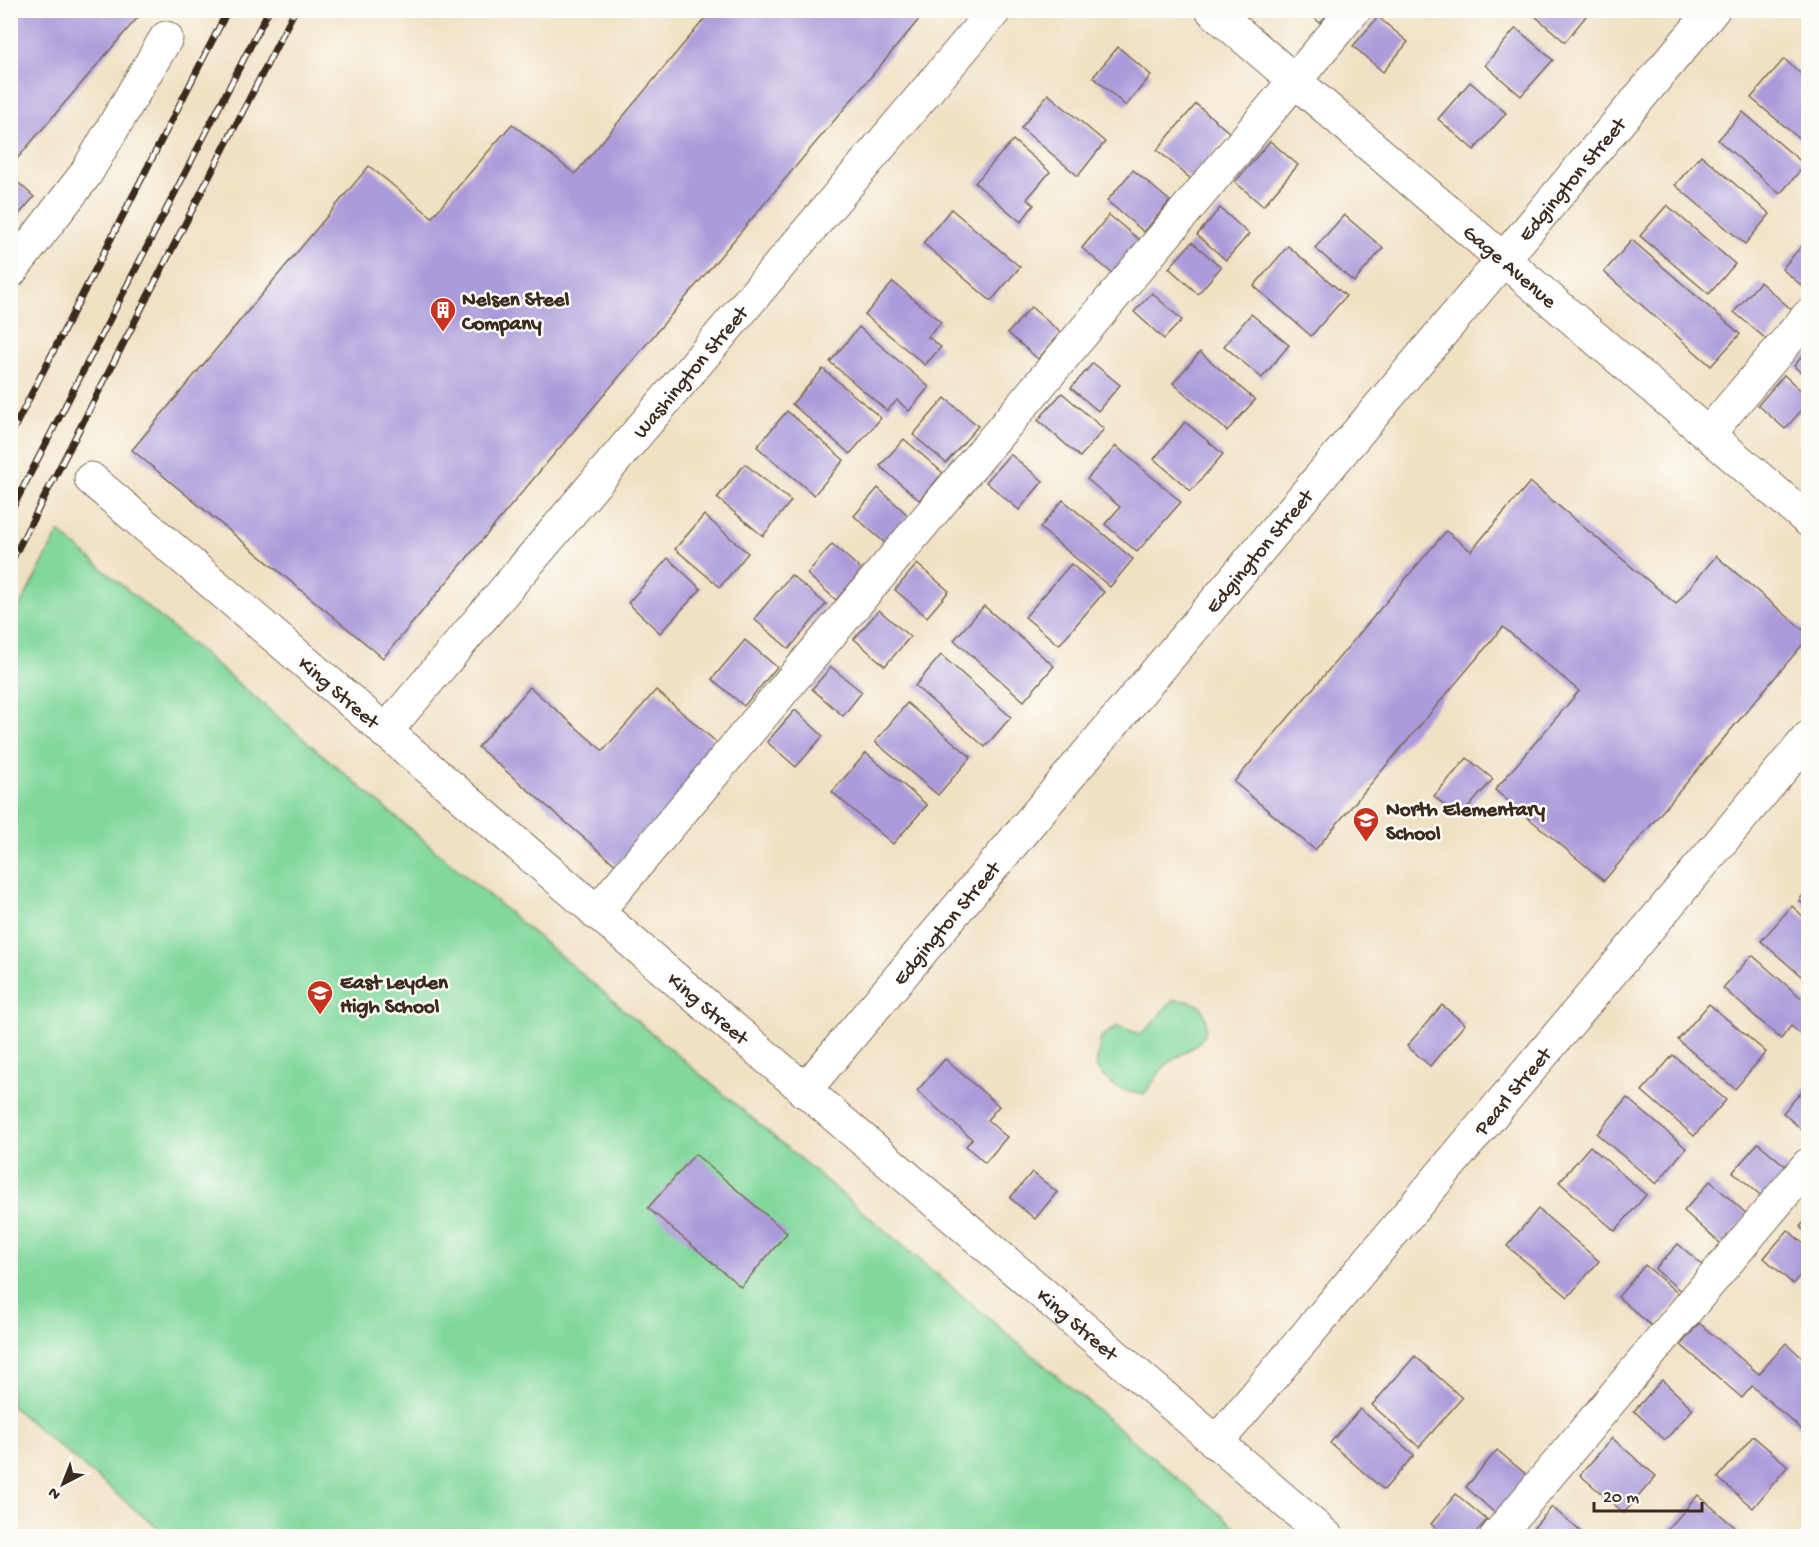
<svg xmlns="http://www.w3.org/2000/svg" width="1819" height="1547" font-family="'Gochi Hand',sans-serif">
	<rect width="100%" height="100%" fill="#fdfcf7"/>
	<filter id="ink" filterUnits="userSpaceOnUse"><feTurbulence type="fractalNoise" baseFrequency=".0167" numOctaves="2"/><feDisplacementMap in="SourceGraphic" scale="12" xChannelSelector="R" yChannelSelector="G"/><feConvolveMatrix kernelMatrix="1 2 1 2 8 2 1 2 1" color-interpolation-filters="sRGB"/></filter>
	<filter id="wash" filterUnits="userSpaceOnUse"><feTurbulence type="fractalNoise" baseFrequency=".008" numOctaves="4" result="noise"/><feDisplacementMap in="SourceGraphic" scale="24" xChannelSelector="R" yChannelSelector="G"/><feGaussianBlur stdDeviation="1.35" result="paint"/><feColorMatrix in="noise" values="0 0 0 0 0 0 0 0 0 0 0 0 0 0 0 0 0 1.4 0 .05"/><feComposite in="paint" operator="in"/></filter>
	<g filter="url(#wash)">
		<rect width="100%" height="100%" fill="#f1e1c4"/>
		<g fill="#82d89c" stroke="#5e815d" stroke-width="1.5">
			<polygon points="59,532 1246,1536 167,1536 11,1406 10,625"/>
			<path d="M1174,1000L1189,1001L1201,1006C1219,1046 1184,1047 1164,1067C1157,1074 1152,1085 1144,1094C1122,1093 1109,1085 1096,1067L1101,1037L1118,1026L1140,1034C1155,1025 1160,1010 1174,1000Z"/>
		</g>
		<g id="blocks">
			<g fill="#ac9bda">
				<polygon points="10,10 144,10 10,167"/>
				<polygon points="712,10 927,10 383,658 132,450 369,166 432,217 512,124 575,174"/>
				<polygon points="1306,10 1331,10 1320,23"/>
				<polygon points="1528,10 1591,10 1565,42"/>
				<polygon points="1378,17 1408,42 1383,72 1353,46"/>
				<polygon points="1516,28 1553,60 1521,96 1485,65"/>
				<polygon points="1118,47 1151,75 1126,106 1093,77"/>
				<polygon points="1784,59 1808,80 1808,146 1751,98"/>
				<polygon points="1470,82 1506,113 1474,150 1438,119"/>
				<polygon points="1048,94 1105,142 1078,176 1021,128"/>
				<polygon points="1196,104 1230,133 1191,179 1157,150"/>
				<polygon points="1743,112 1805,165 1780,194 1718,140"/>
				<polygon points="1013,140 1050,172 1027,199 1034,205 1021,222 975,183"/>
				<polygon points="1270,141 1298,165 1263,206 1235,182"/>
				<polygon points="1701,155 1770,214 1745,244 1675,185"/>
				<polygon points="1133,170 1170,201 1144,232 1107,201"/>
				<polygon points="10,175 34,197 10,225"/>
				<polygon points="1667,205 1735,264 1709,294 1640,236"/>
				<polygon points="1220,208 1249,234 1226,260 1197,235"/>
				<polygon points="951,209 1020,267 991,301 923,243"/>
				<polygon points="1109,215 1142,242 1114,275 1082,248"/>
				<polygon points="1344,215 1383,248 1354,282 1315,248"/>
				<polygon points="1632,240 1740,334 1711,366 1604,272"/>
				<polygon points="1192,242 1221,267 1198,294 1169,268"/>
				<polygon points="1804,243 1808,247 1808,291 1782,269"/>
				<polygon points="1288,246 1346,296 1311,336 1254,286"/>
				<polygon points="893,282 941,322 928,337 941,347 925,365 865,315"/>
				<polygon points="1760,282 1792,310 1767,340 1734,312"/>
				<polygon points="1152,293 1182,320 1164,339 1134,312"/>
				<polygon points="1031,307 1061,333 1038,359 1008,333"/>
				<polygon points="1251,314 1289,345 1262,378 1224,346"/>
				<polygon points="859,327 929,387 909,411 897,400 887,411 830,362"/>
				<polygon points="1808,349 1808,379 1794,366"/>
				<polygon points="1200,352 1255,400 1227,431 1173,383"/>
				<polygon points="1093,363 1120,385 1098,411 1071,388"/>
				<polygon points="823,369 881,418 850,454 792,404"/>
				<polygon points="1784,375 1808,397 1808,403 1785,429 1758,405"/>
				<polygon points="1062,393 1104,429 1080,457 1038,420"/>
				<polygon points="945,398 978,426 946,463 913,435"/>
				<polygon points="787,411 844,460 814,495 757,447"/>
				<polygon points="1185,422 1223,454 1191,491 1154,459"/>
				<polygon points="904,439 943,473 919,500 880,466"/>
				<polygon points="1116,446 1181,502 1137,552 1105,524 1120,507 1087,479"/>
				<polygon points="1010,454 1043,481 1019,510 986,482"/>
				<polygon points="745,464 791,501 763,536 717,498"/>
				<polygon points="1530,482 1676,604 1716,556 1808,634 1808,638 1604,881 1495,790 1579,691 1503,627 1315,850 1234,782 1446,531 1471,551"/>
				<polygon points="878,488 909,516 885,543 854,516"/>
				<polygon points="1063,500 1133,559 1110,587 1040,528"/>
				<polygon points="704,515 748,553 720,587 675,549"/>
				<polygon points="832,544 862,570 836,600 807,574"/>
				<polygon points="668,558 701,589 660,633 628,603"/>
				<polygon points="917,564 949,591 927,617 895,590"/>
				<polygon points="1071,564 1104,592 1059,645 1025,617"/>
				<polygon points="791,575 826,604 789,649 754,619"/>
				<polygon points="984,606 1054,666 1024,701 954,640"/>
				<polygon points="879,610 910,637 885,666 854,639"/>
				<polygon points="745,640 777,667 744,706 712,679"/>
				<polygon points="941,655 1011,717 985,747 915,686"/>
				<polygon points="831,667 862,692 843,716 812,689"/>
				<polygon points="530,687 603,751 656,690 722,747 618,867 478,747"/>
				<polygon points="907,703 971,757 938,795 875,742"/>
				<polygon points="795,710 823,736 796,767 767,742"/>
				<polygon points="866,753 927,805 893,844 832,792"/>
				<polygon points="1467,758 1493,779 1459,818 1434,796"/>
				<polygon points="1808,889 1808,908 1799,900"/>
				<polygon points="1792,906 1808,921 1808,982 1761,941"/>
				<polygon points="1752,955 1808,1004 1808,1031 1804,1037 1791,1026 1781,1039 1723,988"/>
				<polygon points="1709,1004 1766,1052 1735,1089 1678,1040"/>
				<polygon points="1442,1005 1465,1024 1430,1066 1407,1046"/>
				<polygon points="1673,1055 1726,1100 1694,1136 1642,1091"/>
				<polygon points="945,1059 999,1106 987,1120 1007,1137 985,1163 966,1146 972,1139 917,1091"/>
				<polygon points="1807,1085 1808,1086 1808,1135 1783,1113"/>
				<polygon points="1627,1098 1686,1148 1656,1184 1597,1134"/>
				<polygon points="1758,1143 1789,1169 1764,1198 1733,1172"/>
				<polygon points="1590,1146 1646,1195 1615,1231 1559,1182"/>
				<polygon points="695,1154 787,1233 741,1287 648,1208"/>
				<polygon points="1032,1172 1057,1192 1035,1219 1010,1198"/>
				<polygon points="1710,1181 1748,1215 1722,1245 1684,1211"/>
				<polygon points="1538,1209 1599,1261 1568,1297 1507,1246"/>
				<polygon points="1808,1217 1808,1234 1800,1227"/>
				<polygon points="1788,1230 1808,1248 1808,1265 1793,1284 1764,1258"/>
				<polygon points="1678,1244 1705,1267 1683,1293 1655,1269"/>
				<polygon points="1645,1265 1681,1296 1654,1328 1618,1297"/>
				<polygon points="1699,1323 1759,1374 1786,1343 1808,1363 1808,1435 1752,1386 1742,1398 1681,1345"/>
				<polygon points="1415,1356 1462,1398 1419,1447 1372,1405"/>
				<polygon points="1662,1380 1693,1409 1665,1440 1634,1411"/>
				<polygon points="1360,1409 1414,1455 1384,1490 1330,1443"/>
				<polygon points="1753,1436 1788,1466 1753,1508 1718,1478"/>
				<polygon points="1612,1438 1656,1476 1624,1513 1580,1475"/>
				<polygon points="1497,1450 1528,1476 1496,1514 1466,1487"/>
				<polygon points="1456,1494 1487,1520 1473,1536 1445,1536 1431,1524"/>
				<polygon points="1698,1495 1738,1530 1732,1536 1662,1536"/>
				<polygon points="1552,1507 1581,1532 1577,1536 1527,1535"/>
			</g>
		</g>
	</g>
	<g filter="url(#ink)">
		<use href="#blocks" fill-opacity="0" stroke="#7b6a58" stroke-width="1.5"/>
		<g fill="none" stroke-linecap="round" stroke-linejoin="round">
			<g stroke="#7b6a58" stroke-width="35">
				<g id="minor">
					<path id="s1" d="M1212,10L1808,520"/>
					<polyline points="10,272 85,175 166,38"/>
					<polyline points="1708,434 1808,316"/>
					<path id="s2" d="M91,479L1326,1536"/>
					<path id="s3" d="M385,732L995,10"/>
					<polyline points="596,913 1354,10"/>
					<path id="s4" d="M804,1091L1713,10"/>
					<path id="s5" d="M1216,1443L1808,738"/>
					<polyline points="1497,1536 1808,1165"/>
				</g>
			</g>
			<use href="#minor" stroke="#fff" stroke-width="33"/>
			<g stroke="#3b2a1e" stroke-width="7">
				<g id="rail">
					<polyline points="10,436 228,10"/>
					<polyline points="10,513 269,10"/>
					<polyline points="10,564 295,10"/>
				</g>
			</g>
			<use href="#rail" stroke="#fdfcf7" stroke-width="4.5" stroke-dasharray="14" stroke-linecap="butt"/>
		</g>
	</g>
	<defs>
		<g id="building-pin" transform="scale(1.35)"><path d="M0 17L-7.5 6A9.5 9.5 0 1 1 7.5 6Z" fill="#c8321e" stroke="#fdfcf7"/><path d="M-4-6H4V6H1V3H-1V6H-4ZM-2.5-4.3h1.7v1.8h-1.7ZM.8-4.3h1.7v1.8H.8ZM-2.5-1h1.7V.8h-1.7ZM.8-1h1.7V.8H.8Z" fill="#fff"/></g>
		<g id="school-pin" transform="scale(1.35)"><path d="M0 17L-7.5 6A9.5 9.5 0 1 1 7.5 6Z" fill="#c8321e" stroke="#fdfcf7"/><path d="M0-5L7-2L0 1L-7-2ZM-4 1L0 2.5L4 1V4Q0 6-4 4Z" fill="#fff"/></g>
	</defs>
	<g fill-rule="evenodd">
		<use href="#building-pin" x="443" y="310"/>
		<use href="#school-pin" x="1366" y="820"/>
		<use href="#school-pin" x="320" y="993"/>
	</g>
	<g text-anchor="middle" stroke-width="5" stroke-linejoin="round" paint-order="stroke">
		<g font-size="21" fill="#3b2a1e" stroke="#fdfcf7">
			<text dy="7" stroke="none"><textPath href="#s4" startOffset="1192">Edgington Street</textPath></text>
			<text dy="7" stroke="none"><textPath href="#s1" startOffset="393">Gage Avenue</textPath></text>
			<text dy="7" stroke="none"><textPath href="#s3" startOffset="472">Washington Street</textPath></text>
			<text dy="7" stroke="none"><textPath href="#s4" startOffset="706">Edgington Street</textPath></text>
			<text dy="7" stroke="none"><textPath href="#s2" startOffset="327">King Street</textPath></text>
			<text dy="7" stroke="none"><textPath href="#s4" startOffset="220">Edgington Street</textPath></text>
			<text dy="7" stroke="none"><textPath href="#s2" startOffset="813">King Street</textPath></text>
			<text dy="7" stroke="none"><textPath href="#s5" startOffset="460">Pearl Street</textPath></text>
			<text dy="7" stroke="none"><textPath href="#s2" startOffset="1299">King Street</textPath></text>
		</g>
		<g font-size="21" font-weight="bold" fill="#3b2a1e" stroke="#fdfcf7" text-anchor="start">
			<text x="462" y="305">Nelsen Steel<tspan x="462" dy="24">Company</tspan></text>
			<text x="1386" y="815">North Elementary<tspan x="1386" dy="24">School</tspan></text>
			<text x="340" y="988">East Leyden<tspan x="340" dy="24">High School</tspan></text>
		</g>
	</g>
	<rect width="1819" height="1547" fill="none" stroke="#fdfcf7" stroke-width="36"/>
	<g transform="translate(63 1484) rotate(222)" stroke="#fdfcf7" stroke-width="4.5" paint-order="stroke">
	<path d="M0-4.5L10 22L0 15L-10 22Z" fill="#3b2a1e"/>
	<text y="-9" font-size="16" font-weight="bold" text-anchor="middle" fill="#3b2a1e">N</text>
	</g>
	<path d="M1594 1502v9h108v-9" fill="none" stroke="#3b2a1e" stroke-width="3"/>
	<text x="1603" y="1502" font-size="18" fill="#3b2a1e" stroke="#fdfcf7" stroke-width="4.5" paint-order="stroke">20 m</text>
</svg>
